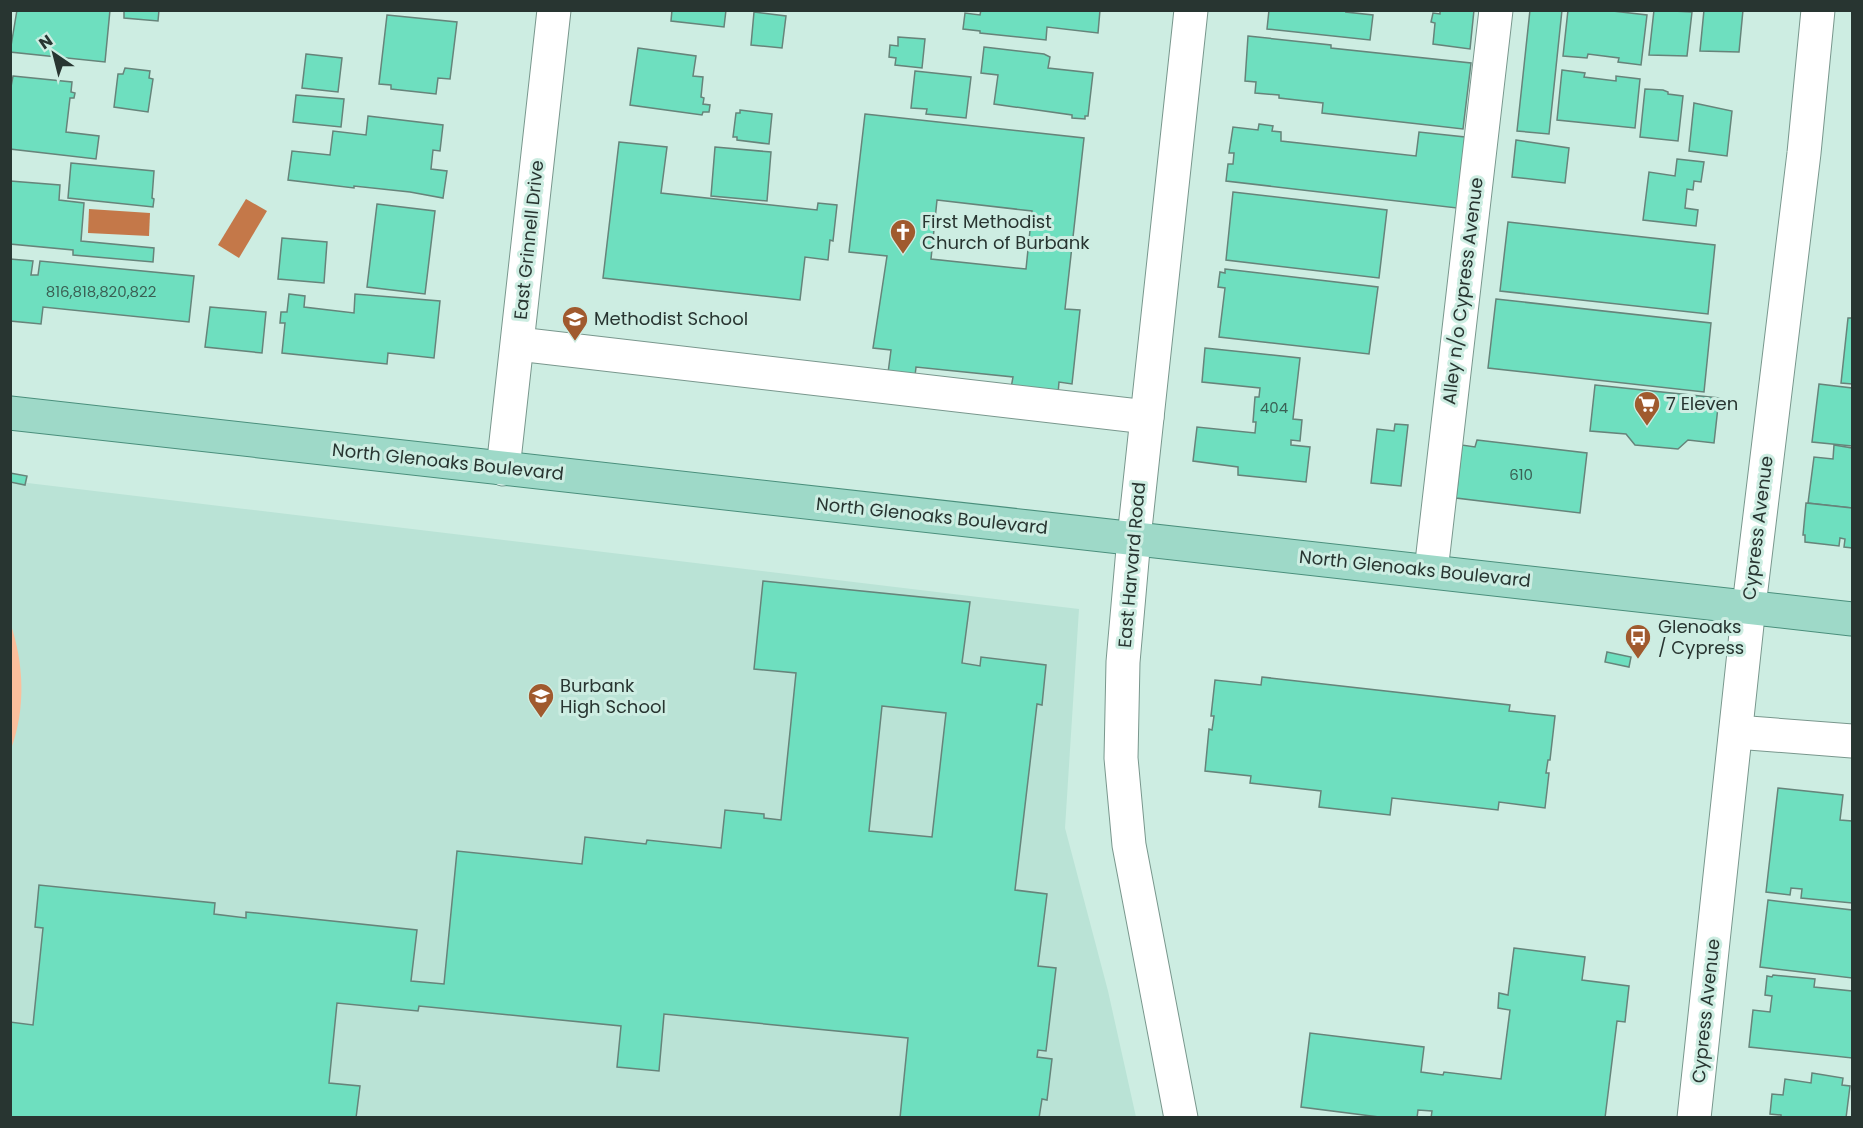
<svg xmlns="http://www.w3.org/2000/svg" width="1863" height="1128" font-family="Poppins,sans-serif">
	<rect width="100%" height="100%" fill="#cdede2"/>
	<polygon fill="#bae3d6" points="11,481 1079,609 1065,828 1108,991 1136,1117 11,1118"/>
	<path fill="#fbbf9c" d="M10,622C24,663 26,708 11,749Z"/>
	<g fill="#c47849">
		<polygon points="246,199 267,211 239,258 218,245"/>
		<polygon points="89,209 150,213 149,236 88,233"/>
	</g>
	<g fill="#6edfbf" stroke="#66847a" stroke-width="1.5" fill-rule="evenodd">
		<polygon points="17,10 110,10 105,62 10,52"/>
		<polygon points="124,10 159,10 158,21 124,18"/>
		<polygon points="672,10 726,10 724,27 671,21"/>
		<polygon points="981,10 1100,10 1098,33 1047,27 1046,40 980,33 980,31 963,29 965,13 980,15"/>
		<polygon points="1269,10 1347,10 1346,12 1373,15 1370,40 1267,29"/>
		<polygon points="1440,10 1474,10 1470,49 1433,44 1435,23 1431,22 1433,13 1440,14"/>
		<polygon points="1530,10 1562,10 1549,134 1517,131"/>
		<polygon points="1568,10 1604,10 1647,15 1641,65 1618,62 1619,58 1588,54 1587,58 1563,56"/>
		<polygon points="1654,10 1692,12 1687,56 1649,55"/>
		<polygon points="1704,10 1743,10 1739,52 1700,51"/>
		<polygon points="754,12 786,16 782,48 751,45"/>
		<polygon points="387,15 457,22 450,79 438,78 436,94 391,89 391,85 379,84"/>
		<polygon points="1248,36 1331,45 1331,48 1471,63 1463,129 1322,113 1323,103 1279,98 1279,95 1255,93 1256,82 1245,81"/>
		<polygon points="898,37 925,39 922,68 895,65 896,58 889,57 890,45 898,46"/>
		<polygon points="984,47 1044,54 1050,57 1048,68 1093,73 1088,116 1085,116 1085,119 1072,118 1072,115 994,104 998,75 981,73"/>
		<polygon points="638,48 696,56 693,76 703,77 701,97 704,98 703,104 710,105 709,112 703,112 702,115 630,105"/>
		<polygon points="306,54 342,58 338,92 302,88"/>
		<polygon points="125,68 150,71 149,78 153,79 148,112 114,107 118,74 123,74"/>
		<polygon points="1562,70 1585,73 1584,77 1616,81 1616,76 1640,79 1635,128 1557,120"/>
		<polygon points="915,71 971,77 966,118 926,114 927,109 911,108"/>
		<polygon points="13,76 72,82 71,92 75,93 74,98 70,98 66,132 99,136 96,159 10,149 10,92"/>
		<polygon points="1645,89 1663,90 1668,92 1668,94 1683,96 1678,141 1640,137"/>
		<polygon points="296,95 344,99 341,127 293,122"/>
		<polygon points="1694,103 1732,111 1727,156 1689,151"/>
		<polygon points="740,110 772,114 769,144 737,140 737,137 733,137 736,113 740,113"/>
		<path d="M865,114L1084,138L1065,309L1080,310L1072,384L1059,382L1058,394L1011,388L1013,377L916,367L915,376L888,373L891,350L873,348L887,256L849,252ZM937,200L1032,211L1026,269L931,259Z"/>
		<polygon points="368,116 443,125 440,151 433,150 431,169 447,171 443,198 410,192 354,186 354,188 288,180 292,151 330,155 333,131 366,135"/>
		<polygon points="1259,124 1273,126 1272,131 1281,132 1281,141 1416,156 1419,132 1465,137 1457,208 1226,181 1228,164 1233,164 1234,153 1229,153 1233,127 1258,130"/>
		<polygon points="1516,140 1569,148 1565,183 1512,177"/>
		<polygon points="619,142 667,147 661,193 817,210 818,203 837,205 833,241 830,240 828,260 805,257 800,300 603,278"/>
		<polygon points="715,147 771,152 767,201 711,196"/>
		<polygon points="1677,159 1704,162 1701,182 1694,181 1693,190 1687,189 1685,208 1698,210 1696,226 1643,220 1649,172 1675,176"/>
		<polygon points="71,163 154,171 152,198 154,199 153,207 68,198"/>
		<polygon points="10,181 60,185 59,200 84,203 81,241 154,248 153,262 73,255 73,250 10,244"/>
		<polygon points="1233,192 1387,210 1379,278 1226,260"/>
		<polygon points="377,204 435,211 425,294 367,287"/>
		<polygon points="1508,222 1715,245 1708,314 1500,291"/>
		<polygon points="282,238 327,242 324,283 278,279"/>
		<polygon points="10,259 33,261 31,275 38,275 40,261 194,276 189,322 43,307 41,324 10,321"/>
		<polygon points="1225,269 1378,287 1369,354 1219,337 1225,288 1218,287 1220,272 1225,273"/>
		<polygon points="289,294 305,296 304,307 354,313 355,294 440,301 434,358 388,353 387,364 282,353 285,323 280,323 281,312 287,312"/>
		<polygon points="1496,299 1711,323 1704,392 1488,368"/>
		<polygon points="210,307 266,312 262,353 205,347"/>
		<polygon points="1848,318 1852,318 1852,384 1841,383"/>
		<polygon points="1205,348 1300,358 1293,419 1302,420 1300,441 1291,440 1291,445 1310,447 1306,482 1238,475 1238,467 1193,461 1197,427 1255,433 1256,422 1253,422 1255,397 1259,397 1260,388 1202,382"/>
		<polygon points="1819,384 1852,388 1852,446 1812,442"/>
		<polygon points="1595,385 1719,398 1714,443 1688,440 1678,449 1635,445 1626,434 1590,431"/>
		<polygon points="1395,424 1408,425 1401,486 1371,483 1377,429 1394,431"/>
		<polygon points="1477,440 1587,453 1580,513 1456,498 1462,445 1475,447"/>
		<polygon points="1834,445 1852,448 1852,508 1808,503 1814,457 1833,459"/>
		<polygon points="10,473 27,476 25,485 10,482"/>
		<polygon points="1806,503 1852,508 1852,548 1844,547 1845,539 1840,538 1839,546 1805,542 1805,535 1803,535"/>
		<path d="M763,581L970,602L962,663L980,666L981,657L1046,665L1042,705L1037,704L1015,890L1047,894L1038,966L1056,968L1046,1051L1038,1050L1037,1057L1052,1059L1047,1100L1042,1099L1039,1118H900L908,1038L664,1014L659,1071L617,1067L621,1026L419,1006L418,1011L337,1003L329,1083L360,1086L356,1118H10V1022L33,1025L43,928L35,927L39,885L215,903L214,914L246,918V912L417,930L411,981L444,984L457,851L582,864L585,837L646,844L647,840L721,848L725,810L764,814V818L781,820L796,673L754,669ZM882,706L946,713L932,837L869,831Z"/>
		<polygon points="1607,652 1631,657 1629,667 1605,662"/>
		<polygon points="1262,677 1510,705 1509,711 1555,716 1550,760 1548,760 1546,773 1549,773 1545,808 1499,802 1498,810 1392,798 1390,815 1319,807 1321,791 1250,783 1251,776 1205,771 1209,729 1212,730 1214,716 1211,716 1215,680 1261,685"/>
		<polygon points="1778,788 1843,795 1840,820 1852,821 1852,903 1801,898 1802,889 1791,888 1790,895 1766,892"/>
		<polygon points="1768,900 1852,910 1852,978 1760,967"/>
		<polygon points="1514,948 1585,957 1582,980 1629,986 1625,1022 1617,1021 1605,1118 1431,1118 1432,1111 1418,1110 1417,1118 1387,1118 1301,1107 1310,1033 1424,1047 1421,1072 1443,1075 1444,1072 1501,1079 1510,1010 1498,1008 1499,993 1508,995"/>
		<polygon points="1773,975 1815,979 1814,987 1852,991 1852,1058 1749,1047 1753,1010 1770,1012 1772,996 1765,995 1767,976 1772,977"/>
		<polygon points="1812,1073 1843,1078 1842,1085 1850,1086 1846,1118 1781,1118 1781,1115 1770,1114 1772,1094 1783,1095 1785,1079 1811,1083"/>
	</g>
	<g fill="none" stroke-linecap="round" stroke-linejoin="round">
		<g stroke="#79978d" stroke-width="35">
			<g id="minor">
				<polyline points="518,344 1147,417"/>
				<polyline points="503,469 554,10"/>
				<polyline points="1431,571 1496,10"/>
				<polyline points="1736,732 1852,741"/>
				<polyline points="1181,1118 1129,845 1121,758 1123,662 1134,538 1191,10"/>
				<polyline points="1694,1118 1749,606 1804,153 1818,10"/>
			</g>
		</g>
		<g stroke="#4a8f7c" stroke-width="35">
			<polyline id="major" points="10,413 1852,619"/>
		</g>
		<use href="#minor" stroke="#fff" stroke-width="33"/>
		<use href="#major" stroke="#9ed9c8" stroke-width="33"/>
	</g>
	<defs>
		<g id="church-pin" transform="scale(1.35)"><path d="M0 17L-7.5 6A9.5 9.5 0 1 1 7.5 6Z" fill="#a05a2e" stroke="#cdede2"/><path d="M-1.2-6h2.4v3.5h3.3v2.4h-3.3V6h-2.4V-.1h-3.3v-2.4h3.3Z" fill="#fff"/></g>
		<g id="school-pin" transform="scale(1.35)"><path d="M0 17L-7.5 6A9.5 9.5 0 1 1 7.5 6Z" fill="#a05a2e" stroke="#cdede2"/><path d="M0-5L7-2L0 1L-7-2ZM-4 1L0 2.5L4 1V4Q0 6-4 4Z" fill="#fff"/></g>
		<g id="supermarket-pin" transform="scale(1.35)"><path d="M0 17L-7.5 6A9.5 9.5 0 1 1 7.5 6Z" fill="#a05a2e" stroke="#cdede2"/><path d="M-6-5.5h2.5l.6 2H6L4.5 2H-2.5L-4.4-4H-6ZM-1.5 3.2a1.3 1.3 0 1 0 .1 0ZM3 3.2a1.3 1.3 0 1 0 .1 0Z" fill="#fff"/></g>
		<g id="bus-pin" transform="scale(1.35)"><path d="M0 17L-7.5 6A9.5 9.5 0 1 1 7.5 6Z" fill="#a05a2e" stroke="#cdede2"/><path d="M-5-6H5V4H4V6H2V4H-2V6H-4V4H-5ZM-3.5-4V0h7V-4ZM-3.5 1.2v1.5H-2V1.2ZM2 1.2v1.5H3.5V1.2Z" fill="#fff"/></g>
	</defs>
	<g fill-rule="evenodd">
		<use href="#church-pin" x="903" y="232"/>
		<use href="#school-pin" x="575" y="319"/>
		<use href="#supermarket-pin" x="1647" y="404"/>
		<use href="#bus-pin" x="1638" y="637"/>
		<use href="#school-pin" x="541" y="696"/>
	</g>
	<g text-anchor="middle" stroke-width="6" stroke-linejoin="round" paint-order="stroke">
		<g font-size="15" fill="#3a6054">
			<text x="101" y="297">816,818,820,822</text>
			<text x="1274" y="413">404</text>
			<text x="1521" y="480">610</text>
		</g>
		<g font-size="18" fill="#283531" stroke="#cdede2" text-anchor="start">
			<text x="922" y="228">First Methodist<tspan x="922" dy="21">Church of Burbank</tspan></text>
			<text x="594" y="325">Methodist School</text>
			<text x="1666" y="410">7 Eleven</text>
			<text x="1658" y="633">Glenoaks<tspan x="1658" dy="21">/ Cypress</tspan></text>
			<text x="560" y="692">Burbank<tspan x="560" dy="21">High School</tspan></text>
		</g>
		<g font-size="18" fill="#283531" stroke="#cdede2">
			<text transform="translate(529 240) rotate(-84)" y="6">East Grinnell Drive</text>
			<text transform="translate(1463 291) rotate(-83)" y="6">Alley n/o Cypress Avenue</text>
			<text transform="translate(448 462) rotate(6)" y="6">North Glenoaks Boulevard</text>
			<text transform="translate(932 516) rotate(6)" y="6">North Glenoaks Boulevard</text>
			<text transform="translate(1758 528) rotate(-83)" y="6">Cypress Avenue</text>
			<text transform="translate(1132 565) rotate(-85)" y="6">East Harvard Road</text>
			<text transform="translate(1415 569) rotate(6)" y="6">North Glenoaks Boulevard</text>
			<text transform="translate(1706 1011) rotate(-84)" y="6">Cypress Avenue</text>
		</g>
	</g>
	<rect width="1863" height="1128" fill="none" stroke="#283531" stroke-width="24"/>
	<g transform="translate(54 54) rotate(325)" stroke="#cdede2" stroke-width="4.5" paint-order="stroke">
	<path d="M0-4.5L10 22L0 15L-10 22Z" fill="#283531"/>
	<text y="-9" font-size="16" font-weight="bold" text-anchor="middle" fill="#283531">N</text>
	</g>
</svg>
